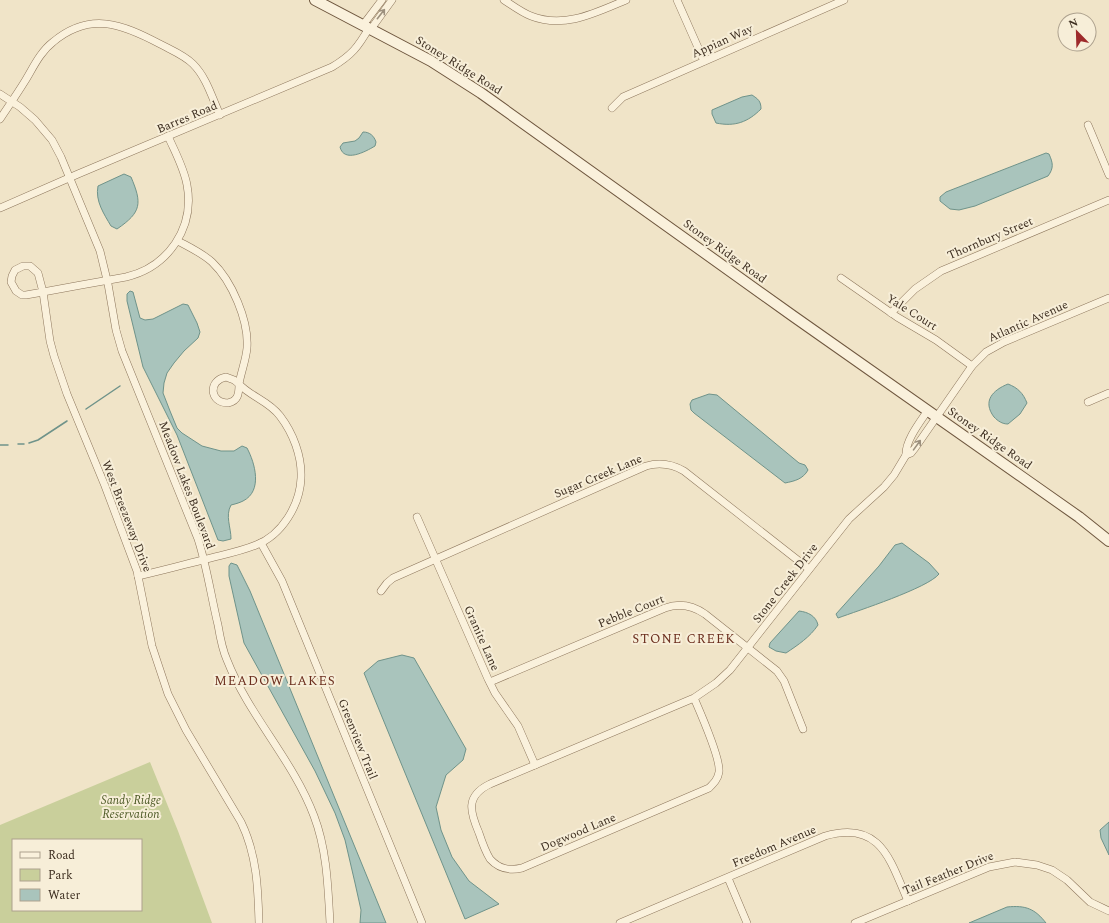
<svg xmlns="http://www.w3.org/2000/svg" width="1109" height="923" font-family="Spectral,serif">
	<rect width="100%" height="100%" fill="#f0e4c8"/>
	<path fill="#c9cf9b" fill-rule="evenodd" d="M150,762L178,831L212,923H0V825ZM13,840H141V910H13Z"/>
	<g fill="#a9c4bc" stroke="#6f938a">
		<path d="M752,95C758,99 761,101 761,109C748,122 735,127 716,123L712,114V110L742,97Z"/>
		<path d="M363,132C370,132 374,136 376,142L375,146C365,152 344,163 340,147L343,143L355,141L359,138Z"/>
		<path d="M1046,153L1049,154C1053,163 1054,168 1048,176L975,206L959,210L950,209L940,201V197L946,192Z"/>
		<path d="M124,174L131,177C142,203 142,212 117,229L111,226C104,214 95,201 98,186Z"/>
		<path d="M130,291L133,292L140,318L145,320L153,319L183,304L188,305L197,323L200,332L198,338L184,351L174,363L167,373L164,383L163,393L170,411L177,428L182,433L202,446L221,451H234L242,446L247,448C255,463 263,491 243,501C239,503 235,504 231,505C225,516 231,527 231,539L223,541L218,540L177,435L143,367L127,301V294Z"/>
		<path d="M1008,384C1018,388 1023,393 1027,403L1020,414L1008,424C1002,424 998,421 994,417C982,401 993,390 1008,384Z"/>
		<path d="M709,394L717,395L799,463L805,465L808,470C803,479 795,481 785,483L694,413L691,410L690,404L692,400Z"/>
		<path d="M902,543L929,563L939,574C928,588 857,611 838,618L836,614L879,566L895,545Z"/>
		<polygon points="231,563 237,565 250,591 386,923 360,923 361,910 355,883 345,840 335,813 315,771 244,643 229,576 229,566"/>
		<path d="M799,611C808,612 816,616 818,625C810,637 798,645 786,653L776,651L769,647L770,643Z"/>
		<polygon points="402,655 414,658 466,749 463,760 446,775 436,807 441,830 452,857 469,881 499,904 465,919 364,673 378,661"/>
		<polygon points="1109,822 1109,855 1101,838 1100,830"/>
		<path d="M1007,907C1026,905 1035,909 1046,923H969Z"/>
	</g>
	<g fill="none" stroke-linecap="round" stroke-linejoin="round">
		<g stroke="#6f938a" stroke-width="1.5">
			<polyline points="86,409 120,386"/>
			<polyline points="29,443 38,440 67,421"/>
			<polyline points="18,444 24,444"/>
			<polyline points="0,445 8,445"/>
		</g>
		<g stroke="#8d765c" stroke-width="8">
			<g id="street">
				<path d="M504,0C512,5 521,12 531,16C564,29 595,13 626,0"/>
				<polyline points="677,0 704,61"/>
				<polyline points="363,25 382,0"/>
				<polyline points="371,29 392,0"/>
				<path d="M0,94L20,107L35,120L52,140L61,157L100,251L108,284L116,330L122,351L198,539C207,567 211,596 218,625C220,637 222,649 227,660C249,716 293,760 314,816C327,850 328,887 330,923"/>
				<polyline points="612,108 623,97 844,0"/>
				<path d="M0,119C8,107 17,94 25,81C33,68 40,52 53,42C90,11 122,24 160,44C171,50 184,55 193,64C207,78 212,98 220,115"/>
				<polyline points="1088,125 1109,175"/>
				<path d="M168,136C175,152 184,168 187,185C195,228 168,267 126,277L81,285L43,292L26,295H22L16,291L11,282L12,276L15,270L23,266H30L38,273L43,292L50,341L54,356L67,394L105,486L137,571L152,646L168,694L186,730L241,822C257,855 258,888 259,923"/>
				<path d="M0,208L78,174L332,67C352,55 358,47 369,28"/>
				<polyline points="841,278 897,317 936,340 972,366"/>
				<polyline points="891,313 915,289 941,271 1109,200"/>
				<path d="M226,377L234,380L239,384C239,394 238,401 228,403C209,403 208,380 226,377Z"/>
				<polyline points="1088,402 1109,393"/>
				<path d="M928,410C920,422 905,441 906,455L911,453L915,448L972,366L986,352L1004,342L1109,298"/>
				<polyline points="417,517 488,679 495,693 518,726 535,765"/>
				<polyline points="261,543 282,581 422,923"/>
				<path d="M138,576C160,571 182,565 203,560C221,555 239,552 256,545C282,535 300,505 301,478C302,456 293,433 280,416C269,401 251,397 239,384C241,372 246,360 247,348C249,321 232,281 212,262C202,253 189,247 178,241"/>
				<path d="M381,591L387,583L393,578L646,466C660,462 672,464 684,471L809,569"/>
				<path d="M490,682L665,608C679,603 692,605 705,614L777,671L784,681L803,729"/>
				<path d="M694,698C700,712 721,759 719,772C718,779 714,783 709,788L522,868C509,871 499,869 490,859C485,851 482,842 479,833C470,812 465,796 490,784L694,698L716,683L730,670L849,519L884,487L894,475L906,455"/>
				<polyline points="728,878 747,923"/>
				<path d="M620,923L825,836C881,820 890,860 908,901"/>
				<polyline points="855,923 989,867 1015,862 1037,865 1052,870 1067,880 1090,902 1109,911"/>
			</g>
		</g>
		<g stroke="#6f573f" stroke-width="12">
			<polyline id="secondary" points="315,0 431,61 481,93 793,316 1079,517 1109,541"/>
		</g>
		<use href="#street" stroke="#faf1dc" stroke-width="7"/>
		<use href="#secondary" stroke="#faf1dc" stroke-width="10"/>
	</g>
	<defs><path id="oneway-shaft" d="M-6 0H5M1.5-3L5.5 0L1.5 3" fill="none" stroke-width="1.6" stroke-linecap="round" stroke-linejoin="round"/></defs>
	<g stroke="#9c907e">
		<use href="#oneway-shaft" transform="translate(381 14) rotate(-52)"/>
		<use href="#oneway-shaft" transform="translate(917 445) rotate(-54)"/>
	</g>
	<g text-anchor="middle" stroke-width="4" stroke-linejoin="round" paint-order="stroke">
		<g font-size="12" fill="#3d2e20" stroke="#f7eed8">
			<text transform="translate(722 41) rotate(-24)" y="4">Appian Way</text>
			<text transform="translate(459 65) rotate(32)" y="4">Stoney Ridge Road</text>
			<text transform="translate(187 117) rotate(-23)" y="4">Barres Road</text>
			<text transform="translate(990 238) rotate(-23)" y="4">Thornbury Street</text>
			<text transform="translate(725 251) rotate(36)" y="4">Stoney Ridge Road</text>
			<text transform="translate(912 312) rotate(32)" y="4">Yale Court</text>
			<text transform="translate(1028 321) rotate(-24)" y="4">Atlantic Avenue</text>
			<text transform="translate(990 438) rotate(35)" y="4">Stoney Ridge Road</text>
			<text transform="translate(598 476) rotate(-23)" y="4">Sugar Creek Lane</text>
			<text transform="translate(187 485) rotate(69)" y="4">Meadow Lakes Boulevard</text>
			<text transform="translate(127 516) rotate(69)" y="4">West Breezeway Drive</text>
			<text transform="translate(785 583) rotate(-52)" y="4">Stone Creek Drive</text>
			<text transform="translate(631 611) rotate(-22)" y="4">Pebble Court</text>
			<text transform="translate(482 638) rotate(66)" y="4">Granite Lane</text>
			<text transform="translate(358 739) rotate(68)" y="4">Greenview Trail</text>
			<text transform="translate(578 832) rotate(-23)" y="4">Dogwood Lane</text>
			<text transform="translate(774 846) rotate(-23)" y="4">Freedom Avenue</text>
			<text transform="translate(948 873) rotate(-22)" y="4">Tail Feather Drive</text>
		</g>
		<g font-size="12" font-style="italic" fill="#4d5a26" stroke="#f7eed8">
			<text x="131" y="804">Sandy Ridge<tspan x="131" dy="14">Reservation</tspan></text>
		</g>
		<g font-size="13" letter-spacing="1" fill="#6b2e1e" stroke="#f7eed8">
			<text x="684" y="643">STONE CREEK</text>
			<text x="275" y="685">MEADOW LAKES</text>
		</g>
	</g>
	<rect x="12" y="839" width="130" height="72" fill="#f7eed8" stroke="#ada18e"/>
	<rect x="20" y="852" width="20" height="6" fill="#faf1dc" stroke="#ada18e"/>
	<text x="48" y="859" font-size="12" fill="#3d2e20">Road</text>
	<rect x="20" y="869" width="20" height="12" fill="#c9cf9b" stroke="#ada18e"/>
	<text x="48" y="879" font-size="12" fill="#3d2e20">Park</text>
	<rect x="20" y="889" width="20" height="12" fill="#a9c4bc" stroke="#ada18e"/>
	<text x="48" y="899" font-size="12" fill="#3d2e20">Water</text>
	<g transform="translate(1077 32) rotate(337)"><circle r="19" fill="#f7eed8" stroke="#ada18e"/>
	<path d="M0-3L7 15L0 10L-7 15Z" fill="#9e2a2b"/>
	<text y="-6" font-size="11" font-weight="bold" text-anchor="middle" fill="#3d2e20">N</text>
	</g>
</svg>
